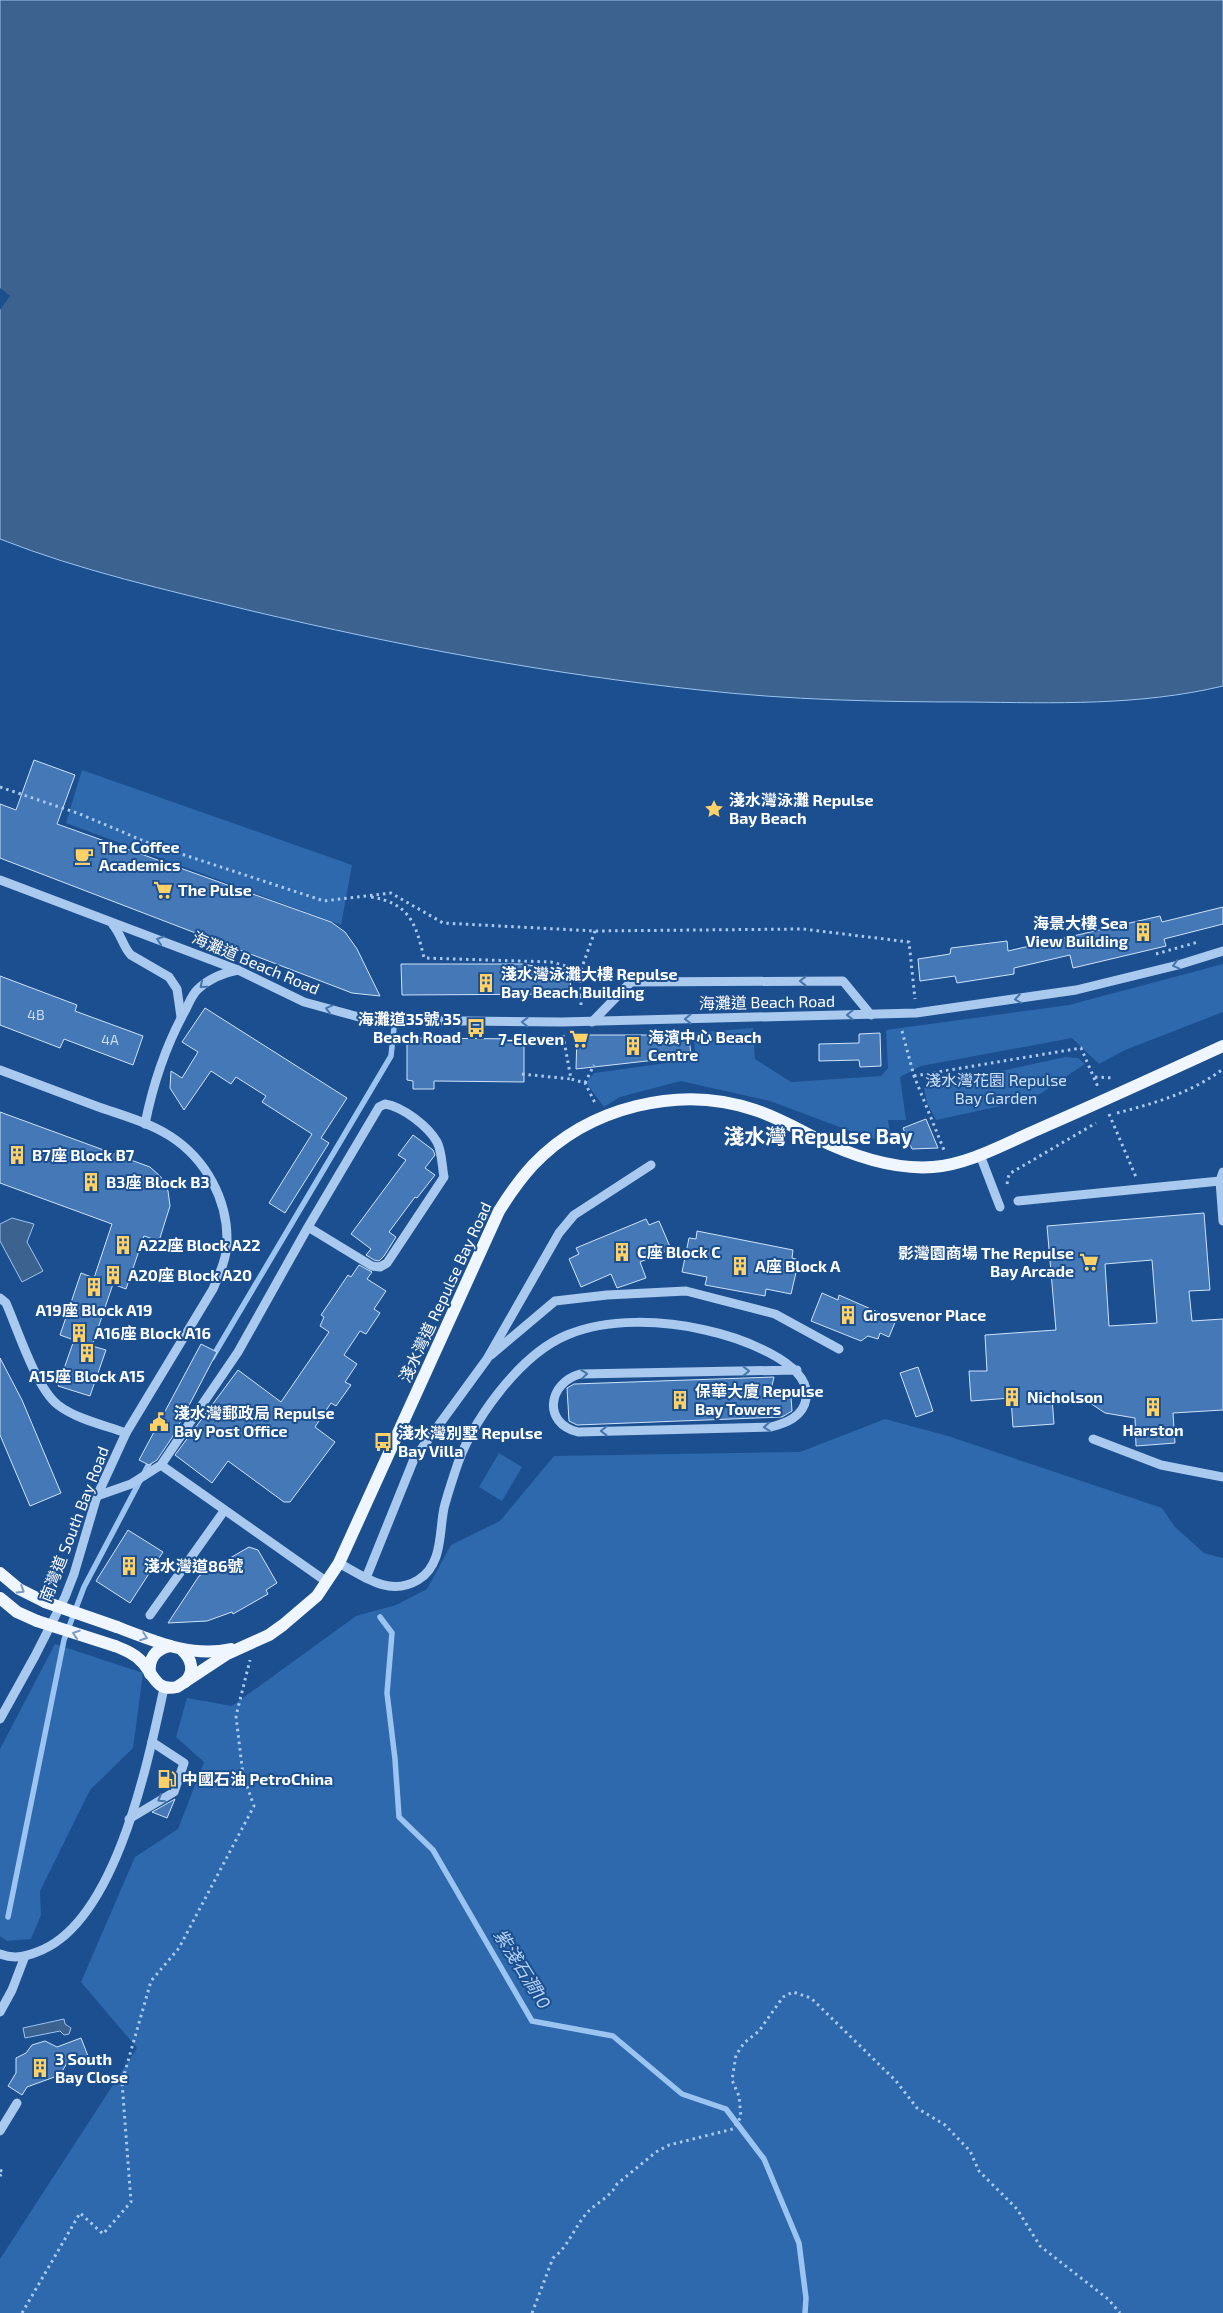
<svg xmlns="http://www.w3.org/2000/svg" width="1223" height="2313" font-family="'Exo 2','Noto Sans TC',sans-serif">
	<rect width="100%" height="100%" fill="#1b4f8f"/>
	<g fill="#2e69ad">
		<polygon points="82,770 352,865 341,925 66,823"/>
		<polygon points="1223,964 1223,1012 1125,1050 1099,1064 1072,1038 921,1066 900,1077 906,1120 888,1120 891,1141 869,1138 770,1101 681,1081 620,1097 604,1107 586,1083 594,1073 696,1059 693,1033 753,1028 755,1059 791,1082 881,1076 888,1068 886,1030 1069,1005"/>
		<polygon points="1065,1057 1078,1058 1085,1064 1040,1094 1005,1105 936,1120 927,1103 924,1088"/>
		<polygon points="885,1419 948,1436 1162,1508 1175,1527 1204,1553 1223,1558 1223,2313 0,2313 0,2259 137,2048 81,1982 135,1857 178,1829 204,1762 176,1737 187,1698 232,1706 356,1616 396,1605 427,1589 451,1545 500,1521 554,1456 800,1452"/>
		<polygon points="499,1453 522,1467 502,1501 479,1487"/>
		<polygon points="55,1644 143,1673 133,1748 90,1790 40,1891 41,1915 31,1939 7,1941 0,1936 0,1749"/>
	</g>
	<g fill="#3c6290" stroke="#9cc4f0">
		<path d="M0,0H1223V686C1139,706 1054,703 968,702C879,702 789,700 700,690C549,674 400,646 252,611C167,590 81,571 0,539Z"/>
		<polygon points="12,1218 34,1224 27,1242 43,1271 22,1282 0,1241 0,1224"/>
		<polygon points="64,2019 65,2024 71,2028 69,2034 64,2035 60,2031 25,2038 23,2028"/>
	</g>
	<polygon fill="#1b4f8f" points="0,288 10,296 0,310"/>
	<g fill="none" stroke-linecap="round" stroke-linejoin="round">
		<g stroke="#9cc4f0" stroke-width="5.5">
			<polyline points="212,1358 391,1056 394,1028"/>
			<polyline points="380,1617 392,1633 387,1693 395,1759 399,1817 433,1850 532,2021 613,2036 682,2094 726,2109 764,2159 799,2243 806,2298 805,2313"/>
			<polyline points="8,1917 64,1640 84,1587 152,1458"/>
		</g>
	</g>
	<g fill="#4478b7" stroke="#cfe3fa" fill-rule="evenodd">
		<polygon points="34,760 75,775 57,824 331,922 345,932 357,949 380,996 352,993 0,858 0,804 16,810"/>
		<polygon points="1223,907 1223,924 1164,939 1166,946 1073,968 1070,955 1014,968 1014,974 957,983 955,976 920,981 918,959 950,954 951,948 1007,941 1008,951 1160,916 1162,922"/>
		<polygon points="401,964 521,964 570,971 571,994 402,995"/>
		<polygon points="0,976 77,1005 75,1011 143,1036 133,1065 64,1039 60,1048 0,1025"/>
		<polygon points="205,1008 347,1098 321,1138 329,1143 285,1213 269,1203 312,1134 262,1102 266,1096 236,1077 231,1084 211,1071 184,1110 170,1088 171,1071 182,1078 198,1052 182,1042"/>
		<polygon points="880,1033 881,1066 860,1067 859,1060 819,1061 819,1044 859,1043 859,1034"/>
		<polygon points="577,1035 689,1035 691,1056 576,1069"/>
		<polygon points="407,1038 524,1039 524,1082 434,1081 434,1089 413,1089 413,1081 407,1080"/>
		<polygon points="0,1112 150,1167 161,1177 168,1191 170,1206 159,1241 144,1236 126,1289 113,1284 92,1346 106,1350 90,1396 58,1386 74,1340 60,1335 81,1273 94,1278 112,1224 0,1183"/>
		<polygon points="926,1119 938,1148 912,1149 903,1128"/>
		<polygon points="413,1135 433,1150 435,1155 425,1168 435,1175 417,1198 415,1197 389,1232 396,1237 384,1256 379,1261 374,1260 366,1255 371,1249 351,1234 406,1160 398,1155"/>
		<path d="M1204,1213L1210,1290L1189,1291L1192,1321L1223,1319V1410L1173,1413L1175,1443L1136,1446L1135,1418L1105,1413L1084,1399V1395L1052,1398L1054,1424L1013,1427L1011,1398L971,1401L969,1371H987L985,1335L1056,1330L1047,1226ZM1152,1260L1157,1323L1109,1326L1105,1264Z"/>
		<polygon points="646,1219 649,1225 659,1221 671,1249 640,1262 646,1278 617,1288 611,1274 581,1287 569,1259 579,1254 576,1248"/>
		<polygon points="697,1231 793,1250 792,1258 799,1260 791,1294 766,1289 765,1296 705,1285 707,1277 682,1272 689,1238 696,1239"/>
		<polygon points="359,1265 372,1272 367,1279 386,1291 374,1309 380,1313 366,1334 360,1331 344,1355 357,1364 345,1382 351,1385 336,1406 331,1403 315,1427 335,1442 290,1502 284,1502 228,1461 212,1483 175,1455 238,1370 281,1402 329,1332 320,1326 324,1317 321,1315 348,1275 351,1277"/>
		<polygon points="822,1293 838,1300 839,1295 896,1320 889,1337 880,1333 878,1339 868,1336 861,1341 811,1321"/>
		<polygon points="201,1344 217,1352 173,1436 157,1460 149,1465 139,1460"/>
		<polygon points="0,1358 22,1400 61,1493 30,1506 0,1435"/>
		<polygon points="918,1367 933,1411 916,1417 900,1373"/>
		<polygon points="774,1377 771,1390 791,1397 792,1411 782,1417 577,1425 569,1421 567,1388 574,1384"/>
		<polygon points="128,1530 163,1552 130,1603 96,1581"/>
		<polygon points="249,1547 258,1550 277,1583 266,1590 268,1594 233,1614 232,1612 207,1621 168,1623 199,1576"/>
		<polygon points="175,1799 167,1818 152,1812"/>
		<polygon points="81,2038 88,2056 67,2063 60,2075 27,2087 22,2095 8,2086 16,2073 16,2058 26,2053 32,2045 45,2041 57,2047"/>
	</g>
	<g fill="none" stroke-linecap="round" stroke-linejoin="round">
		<g stroke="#a9c9ee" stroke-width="3" stroke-dasharray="2.5 4" stroke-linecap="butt">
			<polyline points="0,787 80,814 151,844 324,901 391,893 443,923 595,931 803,929 909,942 915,999"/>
			<path d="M371,897C409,903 416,923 424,958L551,962L581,970"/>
			<polyline points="595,931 581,970 581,996 597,997"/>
			<polyline points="1156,954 1198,942"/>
			<polyline points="581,996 581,1009"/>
			<polyline points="902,1031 914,1076 944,1150"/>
			<polyline points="563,1035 571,1079 585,1083 596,1105"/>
			<polyline points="522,1074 571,1079"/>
			<polyline points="914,1076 1081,1048 1098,1087"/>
			<polyline points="1095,1077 1114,1078"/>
			<polyline points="585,1083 594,1065"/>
			<path d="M1117,1113C1155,1103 1191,1093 1223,1069"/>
			<polyline points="1109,1114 1136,1177"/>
			<polyline points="1007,1184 1009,1174 1096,1123"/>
			<polyline points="0,2170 3,2172 0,2176"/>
			<polyline points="22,2313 80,2213 103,2234 131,2202 122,2082 151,1981 179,1948 254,1806 243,1775 236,1716 250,1660"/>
			<path d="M532,2313L553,2258C568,2247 574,2228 586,2214C595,2203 610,2198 617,2184L656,2152L669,2145L733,2129L741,2117L739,2096L732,2080L736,2055L744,2043L759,2031L783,1997L793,1992L811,1998L896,2081L917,2108L945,2125L970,2151L979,2171L1017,2209L1040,2246L1108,2299L1120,2313"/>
		</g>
		<g stroke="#a9c9ee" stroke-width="9">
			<polyline points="0,880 238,970 304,1002 370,1020 562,1022 916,1013 1076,990 1178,965 1223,951"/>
			<path d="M113,925C121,934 123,947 131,955L169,977L177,989L181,1017"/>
			<polyline points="592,1022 631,982 843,981 871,1015"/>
			<path d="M0,1070C32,1082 64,1094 96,1106C121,1115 148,1122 170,1136C206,1159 228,1200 227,1242C227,1258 219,1275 213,1289L126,1433L97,1496L74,1574L65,1597L35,1656L0,1719"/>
			<path d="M145,1124C153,1084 166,1045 186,1009C189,1003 192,995 197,990C209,978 222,973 238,970"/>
			<polyline points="980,1155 1000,1207"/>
			<polyline points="1223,1172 1220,1181 1223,1221"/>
			<polyline points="1018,1201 1220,1181"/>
			<path d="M0,1298L6,1303C18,1330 36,1388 58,1405C76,1419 104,1425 126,1433"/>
			<polyline points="491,1355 555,1301 607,1295 686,1291 775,1314 839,1349"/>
			<polyline points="1093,1439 1161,1465 1223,1477"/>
			<polyline points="161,1465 327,1582"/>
			<path d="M97,1496L131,1484L161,1465L238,1352L308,1227L379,1107L385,1104C403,1107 428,1126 437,1142C442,1151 442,1167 444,1177L387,1263L380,1267L372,1266L308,1227"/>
			<path d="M339,1563C364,1577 390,1597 418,1580C443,1565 439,1532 444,1508C447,1496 451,1484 455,1472C470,1423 519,1355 567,1335C608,1318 662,1320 705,1330C733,1336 813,1361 806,1399C803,1417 786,1423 771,1427L578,1432C542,1423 548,1383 580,1374L797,1370"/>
			<polyline points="366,1578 414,1459 487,1359 559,1233 574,1215 651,1165"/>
			<polyline points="150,1615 224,1511"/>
			<polyline points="129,1819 174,1792 184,1763 152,1742"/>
			<path d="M0,1954C13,1959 24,1957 37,1952C116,1924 148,1761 164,1688"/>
			<polyline points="0,2012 12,1990 25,1956"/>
			<polyline points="0,2131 17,2103"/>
		</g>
		<g stroke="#f0f6ff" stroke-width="12">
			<polyline points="0,1573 19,1589 45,1602"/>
			<polyline points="0,1598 17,1612 37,1621"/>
			<path d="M117,1627C154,1641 191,1658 231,1649"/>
			<path d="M115,1646C125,1650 135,1654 142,1662C154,1675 156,1692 177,1687L227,1654L269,1635L283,1625L317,1596L339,1563L499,1211C509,1195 520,1179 533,1165C588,1107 680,1084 755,1110C776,1117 794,1127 814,1137C850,1155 892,1170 933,1167C970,1164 1006,1143 1039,1129C1101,1102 1162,1074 1223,1046"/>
			<path d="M182,1650C192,1659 195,1672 185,1682"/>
			<path d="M150,1674C148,1659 155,1649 170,1646"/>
		</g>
		<g stroke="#f0f6ff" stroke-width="12">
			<polyline points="45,1602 117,1627"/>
			<polyline points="37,1621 115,1646"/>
		</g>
	</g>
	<defs><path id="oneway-chevron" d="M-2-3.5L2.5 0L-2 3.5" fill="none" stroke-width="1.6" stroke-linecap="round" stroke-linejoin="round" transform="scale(1.25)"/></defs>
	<g stroke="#4674ac">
		<use href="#oneway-chevron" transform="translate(160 940) rotate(-162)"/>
		<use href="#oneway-chevron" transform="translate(1176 965) rotate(165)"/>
		<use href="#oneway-chevron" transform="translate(803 981) rotate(180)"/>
		<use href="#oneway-chevron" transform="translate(203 985) rotate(141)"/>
		<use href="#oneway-chevron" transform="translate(1018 999) rotate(171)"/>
		<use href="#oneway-chevron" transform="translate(329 1009) rotate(-165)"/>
		<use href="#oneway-chevron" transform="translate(850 1015) rotate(179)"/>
		<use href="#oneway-chevron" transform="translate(688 1019) rotate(179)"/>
		<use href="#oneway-chevron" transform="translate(525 1022) rotate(-179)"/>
		<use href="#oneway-chevron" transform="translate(746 1371) rotate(-1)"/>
		<use href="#oneway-chevron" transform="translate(584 1374) rotate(-6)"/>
		<use href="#oneway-chevron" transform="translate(767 1427) rotate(175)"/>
		<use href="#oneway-chevron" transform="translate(604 1431) rotate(179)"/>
		<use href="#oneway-chevron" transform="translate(161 1799) rotate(150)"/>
	</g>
	<g stroke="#7b9ac1">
		<use href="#oneway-chevron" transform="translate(21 1590) rotate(32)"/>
		<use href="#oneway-chevron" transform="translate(76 1634) rotate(-162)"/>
		<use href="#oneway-chevron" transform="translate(144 1637) rotate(20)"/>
	</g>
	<defs>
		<g id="sight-bare" transform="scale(1.5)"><path d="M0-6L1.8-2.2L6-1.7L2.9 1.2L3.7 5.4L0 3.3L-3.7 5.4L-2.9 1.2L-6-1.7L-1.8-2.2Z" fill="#ffd166" stroke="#1b4f8f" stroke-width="2.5" paint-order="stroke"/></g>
		<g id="cafe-bare" transform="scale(1.5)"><path d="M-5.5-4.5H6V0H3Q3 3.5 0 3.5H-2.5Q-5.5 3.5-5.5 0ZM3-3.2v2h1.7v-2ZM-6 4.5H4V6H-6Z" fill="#ffd166" stroke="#1b4f8f" stroke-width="2.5" paint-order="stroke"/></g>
		<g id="supermarket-bare" transform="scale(1.5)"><path d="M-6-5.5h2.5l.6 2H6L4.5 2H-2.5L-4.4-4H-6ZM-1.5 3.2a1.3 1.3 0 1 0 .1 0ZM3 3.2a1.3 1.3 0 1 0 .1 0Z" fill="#ffd166" stroke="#1b4f8f" stroke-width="2.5" paint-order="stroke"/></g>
		<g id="building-bare" transform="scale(1.5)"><path d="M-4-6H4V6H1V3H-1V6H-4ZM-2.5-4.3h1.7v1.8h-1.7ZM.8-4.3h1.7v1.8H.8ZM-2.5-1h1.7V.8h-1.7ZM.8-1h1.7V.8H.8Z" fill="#ffd166" stroke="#1b4f8f" stroke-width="2.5" paint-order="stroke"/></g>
		<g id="bus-bare" transform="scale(1.5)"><path d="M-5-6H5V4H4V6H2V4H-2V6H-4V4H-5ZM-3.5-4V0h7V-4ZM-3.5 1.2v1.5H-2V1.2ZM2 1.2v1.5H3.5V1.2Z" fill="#ffd166" stroke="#1b4f8f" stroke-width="2.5" paint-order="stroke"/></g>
		<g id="civic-bare" transform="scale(1.5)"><path d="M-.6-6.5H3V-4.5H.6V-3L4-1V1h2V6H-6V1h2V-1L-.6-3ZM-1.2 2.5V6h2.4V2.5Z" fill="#ffd166" stroke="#1b4f8f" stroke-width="2.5" paint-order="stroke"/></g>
		<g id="fuel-bare" transform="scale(1.5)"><path d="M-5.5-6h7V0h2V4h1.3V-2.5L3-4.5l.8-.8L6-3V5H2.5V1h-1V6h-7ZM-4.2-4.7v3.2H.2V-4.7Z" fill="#ffd166" stroke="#1b4f8f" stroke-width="2.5" paint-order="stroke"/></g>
	</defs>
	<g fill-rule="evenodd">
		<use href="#sight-bare" x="714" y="809"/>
		<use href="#cafe-bare" x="84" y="856"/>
		<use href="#supermarket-bare" x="163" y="890"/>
		<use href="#building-bare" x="1143" y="932"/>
		<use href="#building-bare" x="486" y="983"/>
		<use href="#bus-bare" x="476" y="1028"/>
		<use href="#supermarket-bare" x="579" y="1039"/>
		<use href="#building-bare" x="633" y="1046"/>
		<use href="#building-bare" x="17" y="1155"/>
		<use href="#building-bare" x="91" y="1182"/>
		<use href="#building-bare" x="123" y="1245"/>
		<use href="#building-bare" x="622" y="1252"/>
		<use href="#supermarket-bare" x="1089" y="1262"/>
		<use href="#building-bare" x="740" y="1266"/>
		<use href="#building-bare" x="113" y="1275"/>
		<use href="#building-bare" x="94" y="1287"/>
		<use href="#building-bare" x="848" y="1315"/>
		<use href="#building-bare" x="79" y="1333"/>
		<use href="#building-bare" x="87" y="1353"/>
		<use href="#building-bare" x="1012" y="1397"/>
		<use href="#building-bare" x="680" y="1400"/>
		<use href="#building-bare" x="1153" y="1407"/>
		<use href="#civic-bare" x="159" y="1422"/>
		<use href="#bus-bare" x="383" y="1442"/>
		<use href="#building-bare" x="129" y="1566"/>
		<use href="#fuel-bare" x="167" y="1779"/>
		<use href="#building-bare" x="40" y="2068"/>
	</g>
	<g text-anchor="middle" stroke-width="4" stroke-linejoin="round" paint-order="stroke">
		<g font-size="14" fill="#d0dded">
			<text x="36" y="1020">4B</text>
			<text x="110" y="1045">4A</text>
		</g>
		<g font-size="16" font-weight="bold" fill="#fff" stroke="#1b4f8f" text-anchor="start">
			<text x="729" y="806">淺水灣泳灘 Repulse<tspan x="729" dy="18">Bay Beach</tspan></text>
			<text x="99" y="853">The Coffee<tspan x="99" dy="18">Academics</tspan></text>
			<text x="178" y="896">The Pulse</text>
			<text x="1128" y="929" text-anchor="end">海景大樓 Sea<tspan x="1128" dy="18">View Building</tspan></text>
			<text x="501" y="980">淺水灣泳灘大樓 Repulse<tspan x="501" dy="18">Bay Beach Building</tspan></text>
			<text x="461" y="1025" text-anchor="end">海灘道35號 35<tspan x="461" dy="18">Beach Road</tspan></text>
			<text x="648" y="1043">海濱中心 Beach<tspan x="648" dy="18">Centre</tspan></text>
			<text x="564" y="1045" text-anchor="end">7-Eleven</text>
			<text x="32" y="1161">B7座 Block B7</text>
			<text x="106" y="1188">B3座 Block B3</text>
			<text x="138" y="1251">A22座 Block A22</text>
			<text x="637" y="1258">C座 Block C</text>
			<text x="1074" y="1259" text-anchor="end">影灣園商場 The Repulse<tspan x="1074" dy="18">Bay Arcade</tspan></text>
			<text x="755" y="1272">A座 Block A</text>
			<text x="128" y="1281">A20座 Block A20</text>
			<text x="94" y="1316" text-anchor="middle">A19座 Block A19</text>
			<text x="863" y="1321">Grosvenor Place</text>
			<text x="94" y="1339">A16座 Block A16</text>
			<text x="87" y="1382" text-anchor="middle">A15座 Block A15</text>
			<text x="695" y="1397">保華大廈 Repulse<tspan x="695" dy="18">Bay Towers</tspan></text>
			<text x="1027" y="1403">Nicholson</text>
			<text x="174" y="1419">淺水灣郵政局 Repulse<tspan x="174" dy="18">Bay Post Office</tspan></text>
			<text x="1153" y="1436" text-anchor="middle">Harston</text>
			<text x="398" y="1439">淺水灣別墅 Repulse<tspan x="398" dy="18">Bay Villa</tspan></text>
			<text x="144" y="1572">淺水灣道86號</text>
			<text x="182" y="1785">中國石油 PetroChina</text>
			<text x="55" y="2065">3 South<tspan x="55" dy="18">Bay Close</tspan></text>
		</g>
		<g font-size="16" fill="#fff" stroke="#1b4f8f">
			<text transform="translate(256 963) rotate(23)" y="6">海灘道 Beach Road</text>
			<text transform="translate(767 1002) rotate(-1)" y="6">海灘道 Beach Road</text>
			<text transform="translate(445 1292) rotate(-65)" y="6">淺水灣道 Repulse Bay Road</text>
			<text transform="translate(74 1524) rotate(-69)" y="6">南灣道 South Bay Road</text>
		</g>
		<g font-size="16" fill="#cfe3fa" stroke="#1b4f8f">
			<text x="996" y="1086">淺水灣花園 Repulse<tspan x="996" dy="18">Bay Garden</tspan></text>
		</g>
		<g font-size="18" font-style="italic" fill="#b5d3f5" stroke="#1b4f8f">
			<text transform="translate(522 1969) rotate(58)" y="6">紫淺石澗10</text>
		</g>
		<g font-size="21" font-weight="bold" fill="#fff" stroke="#1b4f8f">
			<text x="818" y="1144">淺水灣 Repulse Bay</text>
		</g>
	</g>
</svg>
